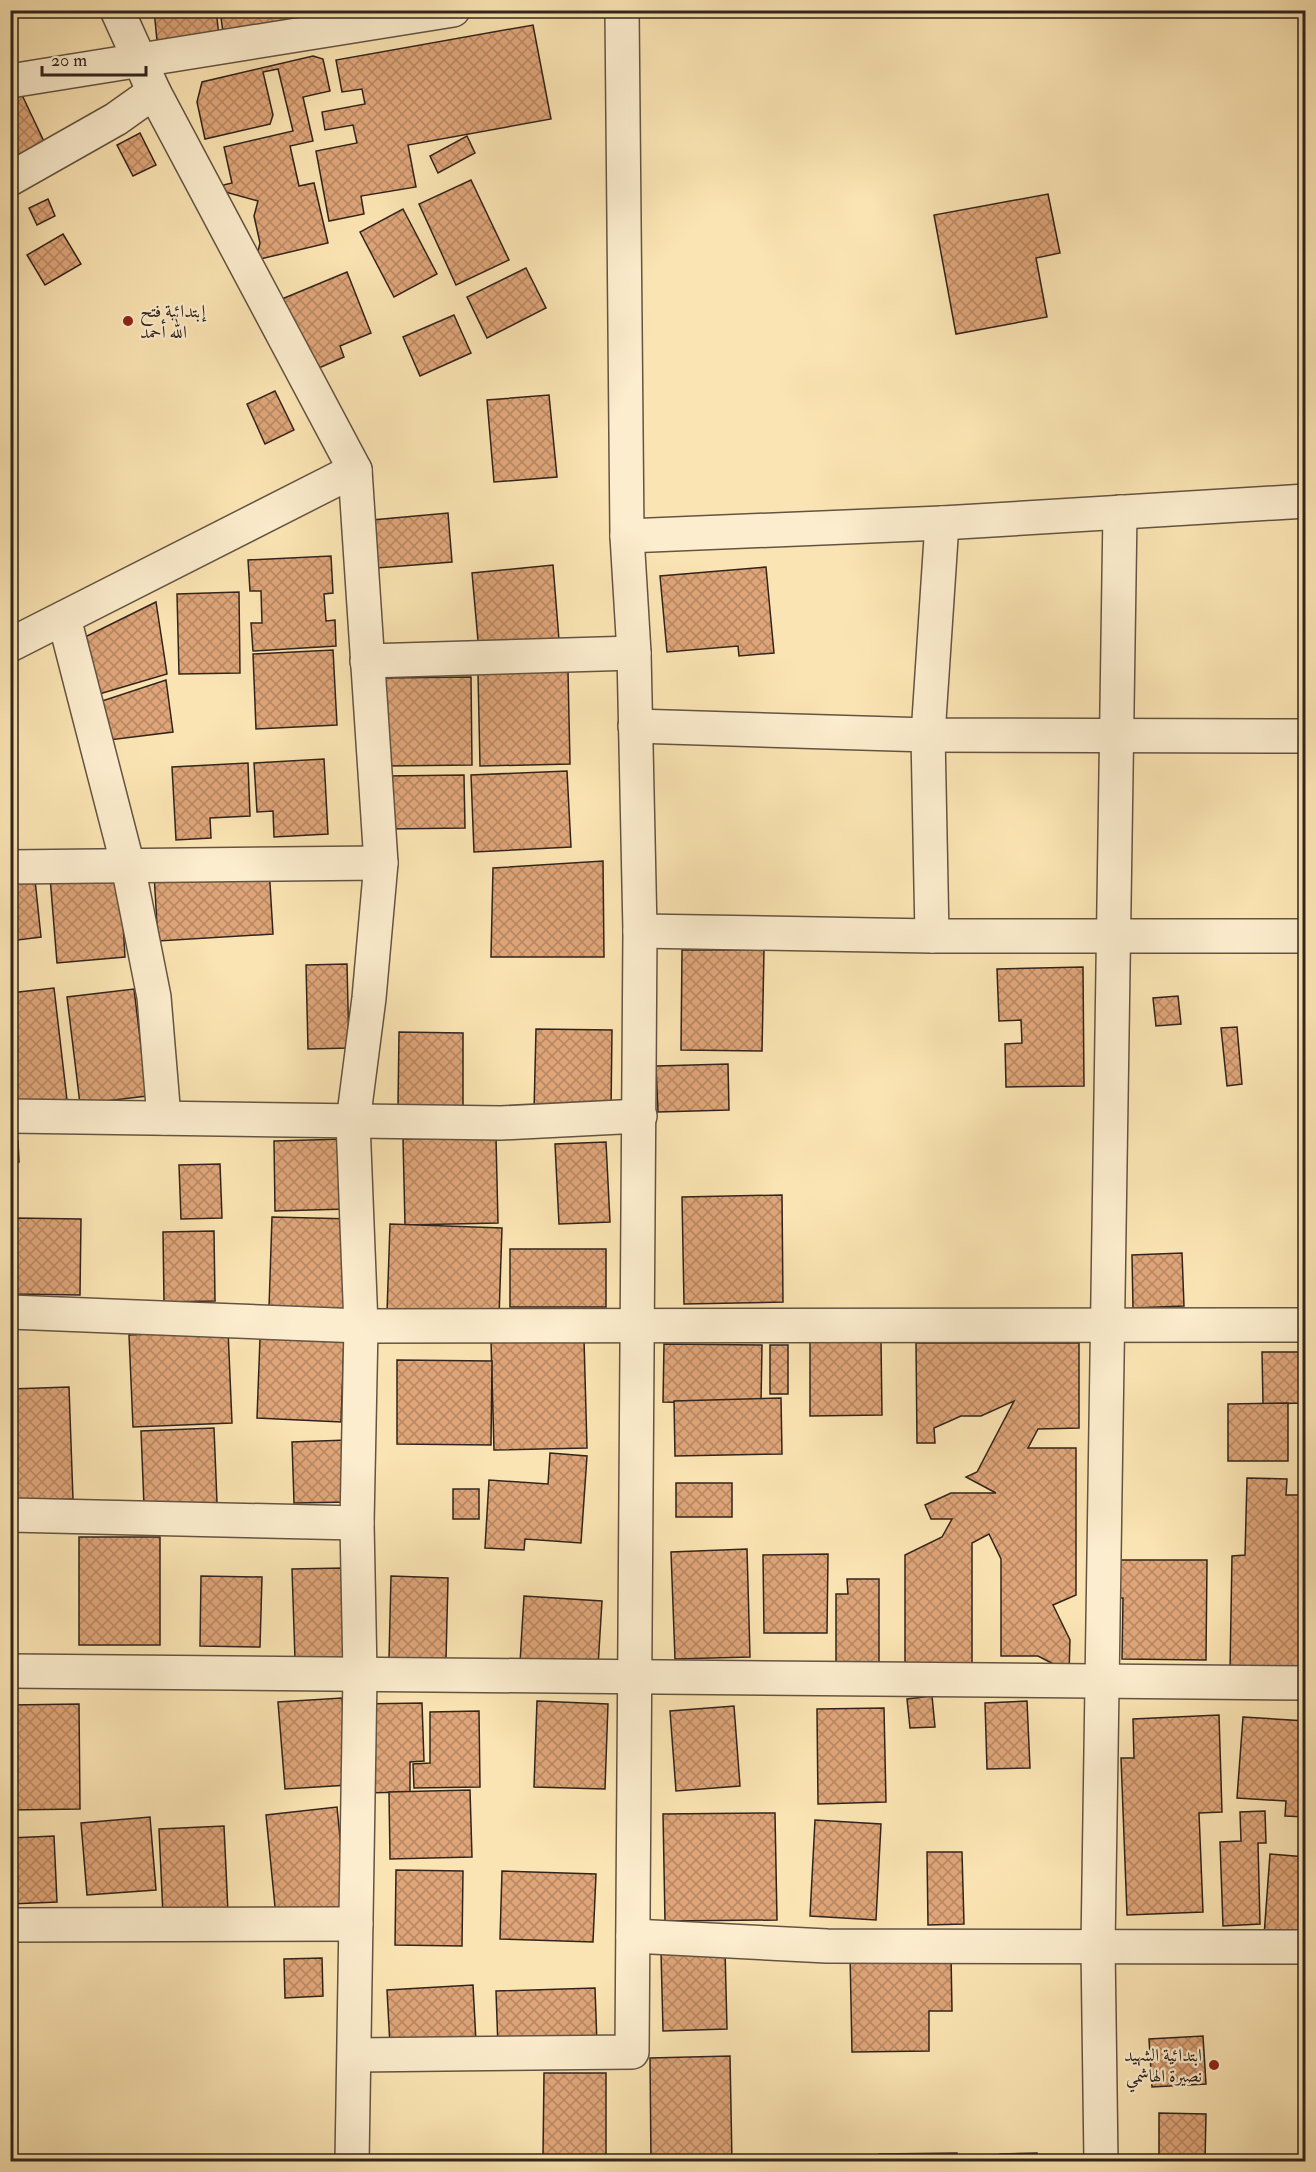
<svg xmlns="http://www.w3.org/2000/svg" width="1316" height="2172" font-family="'IM FELL Double Pica',Amiri,serif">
	<defs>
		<pattern id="building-cross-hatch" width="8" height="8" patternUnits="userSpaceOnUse" patternTransform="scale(1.5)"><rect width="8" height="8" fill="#dfa579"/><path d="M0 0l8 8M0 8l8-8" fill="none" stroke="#b58662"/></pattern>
	</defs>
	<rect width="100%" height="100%" fill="#fbe4b3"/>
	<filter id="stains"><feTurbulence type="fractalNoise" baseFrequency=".00333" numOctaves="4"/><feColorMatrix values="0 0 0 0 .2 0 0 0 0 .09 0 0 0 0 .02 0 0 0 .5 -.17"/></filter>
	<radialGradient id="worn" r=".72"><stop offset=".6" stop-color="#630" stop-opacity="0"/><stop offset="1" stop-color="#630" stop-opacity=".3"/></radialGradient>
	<g fill="url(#building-cross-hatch)" stroke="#31241c" stroke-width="1.5">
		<polygon points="154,10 216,10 220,44 158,51"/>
		<polygon points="220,10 296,10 298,31 224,40"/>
		<polygon points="533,25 551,119 408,145 416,187 361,196 364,214 329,221 316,151 357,143 353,125 325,130 322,112 365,104 362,89 342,92 336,60"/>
		<polygon points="313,56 323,59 330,91 303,97 313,141 290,146 299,186 314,183 328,243 256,260 260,243 254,216 258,201 211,188 232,183 224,147 293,131 278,69 263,72 273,115 270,124 205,139 197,102 202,82"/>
		<polygon points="22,95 48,150 10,168 10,101"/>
		<polygon points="140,133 156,165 133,176 117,145"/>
		<polygon points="467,136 475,153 438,173 430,156"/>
		<polygon points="471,180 509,260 456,285 419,204"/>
		<polygon points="1048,194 1060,253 1036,258 1047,317 956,334 934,215"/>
		<polygon points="48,199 55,216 37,225 29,208"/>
		<polygon points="403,209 437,274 394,297 360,232"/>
		<polygon points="63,234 81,264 45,285 27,255"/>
		<polygon points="526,268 546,308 487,338 467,297"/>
		<polygon points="347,272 371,333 340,346 344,357 312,371 282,299"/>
		<polygon points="454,315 471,353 420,376 403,337"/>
		<polygon points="275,391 294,430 265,444 247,404"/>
		<polygon points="549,395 557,477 494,482 487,400"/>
		<polygon points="448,513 452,562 377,568 372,520"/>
		<polygon points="331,556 333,593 324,594 326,621 335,620 336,646 253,651 251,623 262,623 261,591 250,591 248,560"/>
		<polygon points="553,565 559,640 479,652 472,573"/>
		<polygon points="766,567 774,653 739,656 738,646 667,652 660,576"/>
		<polygon points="239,592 240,673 179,674 177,594"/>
		<polygon points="156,602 167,674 89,697 81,639"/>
		<polygon points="333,650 337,725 256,729 253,654"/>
		<polygon points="568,671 570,764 480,766 478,673"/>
		<polygon points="471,677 472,765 385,766 384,678"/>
		<polygon points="166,680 173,732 101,741 96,703"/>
		<polygon points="324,759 328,834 274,837 273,811 257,812 254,763"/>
		<polygon points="248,763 250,816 210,818 211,838 176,840 172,767"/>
		<polygon points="567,771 571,847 474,852 471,775"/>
		<polygon points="464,775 465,828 387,829 386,776"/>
		<polygon points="603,861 604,957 491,957 493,868"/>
		<polygon points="269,867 273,934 158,941 154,874"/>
		<polygon points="120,871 125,957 57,963 50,877"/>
		<polygon points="35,880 41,937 10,941 10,883"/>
		<polygon points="682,950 764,950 762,1051 681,1050"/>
		<polygon points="347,964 349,1048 308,1049 306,965"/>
		<polygon points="1083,967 1084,1086 1006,1087 1005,1044 1022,1043 1021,1020 999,1021 997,969"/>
		<polygon points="54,988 67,1100 10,1106 10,993"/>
		<polygon points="134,989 147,1096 80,1104 67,997"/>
		<polygon points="1178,996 1181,1024 1156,1026 1153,998"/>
		<polygon points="1237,1027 1242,1084 1227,1086 1221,1028"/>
		<polygon points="536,1029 612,1030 611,1113 534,1112"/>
		<polygon points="399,1032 463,1033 463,1107 398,1107"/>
		<polygon points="728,1064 729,1110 658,1112 656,1066"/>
		<polygon points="496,1137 498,1223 405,1225 403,1139"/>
		<polygon points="346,1139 347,1209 275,1211 274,1141"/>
		<polygon points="18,1141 19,1162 10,1162 10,1142"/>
		<polygon points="606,1142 610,1222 559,1224 555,1144"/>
		<polygon points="220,1164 222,1218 181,1219 179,1165"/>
		<polygon points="782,1195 783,1302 684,1304 682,1197"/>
		<polygon points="272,1217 353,1219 350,1310 269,1308"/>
		<polygon points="16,1218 81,1219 80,1295 16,1294"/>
		<polygon points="390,1224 502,1228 499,1317 387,1313"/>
		<polygon points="214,1231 215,1301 164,1302 163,1232"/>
		<rect x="510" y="1249" width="96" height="58"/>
		<polygon points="1182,1253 1184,1306 1133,1308 1132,1255"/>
		<polygon points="228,1330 232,1423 133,1427 129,1335"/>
		<polygon points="260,1338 344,1341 341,1422 257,1418"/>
		<polygon points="584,1339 587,1448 494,1450 491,1341"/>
		<polygon points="881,1340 882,1415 810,1416 810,1341"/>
		<polygon points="916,1343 1079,1343 1079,1428 1038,1429 1028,1448 1076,1448 1076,1595 1053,1605 1070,1640 1069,1672 1038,1656 1001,1656 1001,1559 989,1534 972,1543 972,1675 905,1675 905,1555 942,1537 952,1519 931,1519 925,1505 951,1493 996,1493 966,1477 977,1472 1014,1401 981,1416 961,1416 934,1428 935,1443 917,1443"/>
		<polygon points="664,1344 762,1345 761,1404 663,1402"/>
		<rect x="770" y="1345" width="18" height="49"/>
		<polygon points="1262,1352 1306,1352 1306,1403 1263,1404"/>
		<polygon points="397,1360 492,1361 491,1445 397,1444"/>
		<polygon points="69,1387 73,1499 10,1502 10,1389"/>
		<polygon points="781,1398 782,1454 675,1456 674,1401"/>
		<polygon points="1288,1403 1288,1461 1228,1461 1228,1404"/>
		<polygon points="214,1428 217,1503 144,1506 141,1431"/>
		<polygon points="347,1440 349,1502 294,1503 292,1442"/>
		<polygon points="550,1453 587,1456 581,1543 525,1539 524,1550 485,1548 489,1480 548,1484"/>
		<polygon points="1247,1478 1287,1479 1286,1495 1306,1495 1306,1561 1301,1561 1300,1611 1306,1611 1306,1673 1230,1671 1232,1556 1245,1555"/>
		<rect x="676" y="1483" width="56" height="34"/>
		<rect x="453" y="1489" width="26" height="30"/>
		<rect x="79" y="1537" width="81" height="108"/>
		<polygon points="747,1549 750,1657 675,1659 671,1552"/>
		<polygon points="828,1554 827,1633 764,1633 763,1555"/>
		<polygon points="1111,1560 1207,1560 1206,1660 1122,1659 1123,1598 1111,1598"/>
		<polygon points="343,1568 346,1658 295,1660 292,1569"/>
		<polygon points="201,1576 262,1577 260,1647 200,1646"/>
		<polygon points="391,1576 448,1578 446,1660 389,1659"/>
		<polygon points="847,1579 879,1579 879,1668 836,1668 836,1594 848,1594"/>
		<polygon points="524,1596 602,1601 598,1667 520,1663"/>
		<polygon points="932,1696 935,1727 910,1728 907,1699"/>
		<polygon points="342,1698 349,1785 285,1789 278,1702"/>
		<polygon points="537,1701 608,1704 605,1789 534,1787"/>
		<polygon points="1027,1701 1030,1768 987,1769 985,1703"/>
		<polygon points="422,1703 424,1761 410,1762 410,1792 362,1793 360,1704"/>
		<polygon points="79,1704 80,1809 10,1810 10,1705"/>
		<polygon points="734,1706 740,1786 676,1791 670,1711"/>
		<polygon points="884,1708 886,1802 818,1804 817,1709"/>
		<polygon points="479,1711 480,1787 414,1788 413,1764 430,1763 430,1712"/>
		<polygon points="1219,1715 1222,1812 1199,1813 1203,1912 1127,1915 1121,1758 1134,1758 1133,1719"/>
		<polygon points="1243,1717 1306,1721 1306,1817 1285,1816 1286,1801 1237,1798"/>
		<polygon points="470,1790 472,1857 390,1859 389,1792"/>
		<polygon points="337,1807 347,1909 276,1917 266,1815"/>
		<polygon points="1265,1811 1266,1843 1258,1843 1260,1924 1223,1926 1220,1842 1241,1841 1240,1812"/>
		<polygon points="775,1813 777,1920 665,1921 663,1814"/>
		<polygon points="150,1817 156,1890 87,1895 81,1823"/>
		<polygon points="815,1820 881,1824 876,1920 810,1916"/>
		<polygon points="224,1826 228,1913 163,1916 159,1829"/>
		<polygon points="54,1836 57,1902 10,1904 10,1838"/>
		<polygon points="927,1852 962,1852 964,1924 928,1925"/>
		<polygon points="1270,1854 1306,1857 1306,1939 1264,1936"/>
		<polygon points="396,1870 463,1871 462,1946 395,1945"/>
		<polygon points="502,1871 596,1874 593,1942 500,1939"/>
		<polygon points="725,1949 727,2029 663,2031 661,1952"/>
		<polygon points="951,1953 952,2011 929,2011 929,2051 852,2052 850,1954"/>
		<polygon points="322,1958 323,1996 285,1998 284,1959"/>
		<polygon points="473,1985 476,2042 390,2046 387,1990"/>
		<polygon points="595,1988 597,2044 498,2048 496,1991"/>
		<polygon points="1203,2036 1206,2084 1152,2087 1149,2039"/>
		<polygon points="730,2056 732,2162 651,2162 650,2058"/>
		<polygon points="544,2073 606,2073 606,2157 543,2156"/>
		<polygon points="1159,2113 1206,2114 1205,2162 1159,2162"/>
		<polygon points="957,2153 958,2162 879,2162 879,2154"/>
		<polygon points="1037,2153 1038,2162 1000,2162 1000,2154"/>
	</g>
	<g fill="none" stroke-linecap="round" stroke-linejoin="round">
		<g stroke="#645442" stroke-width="36">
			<g id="minor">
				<polyline points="117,10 154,92 355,470 381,863 369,998 353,1122 361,1326 357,1523 360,1674 352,2162"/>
				<polyline points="10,81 453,10"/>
				<polyline points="10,179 116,119 154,92"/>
				<polyline points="627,536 942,523 1306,501"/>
				<polyline points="64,618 128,866 154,997 164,1118"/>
				<polyline points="10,645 355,470"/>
				<polyline points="367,661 634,653"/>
				<polyline points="635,726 928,735 1306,736"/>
				<polyline points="10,867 381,863"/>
				<polyline points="640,931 932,936 1306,936"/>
				<polyline points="932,936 928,735 942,523"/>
				<polyline points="10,1116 501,1123 640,1116"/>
				<polyline points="10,1312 361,1326 1306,1325"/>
				<polyline points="10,1515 357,1523"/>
				<polyline points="10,1671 1306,1683"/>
				<polyline points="10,1925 356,1924"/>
				<polyline points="633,1936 827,1946 1306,1947"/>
				<polyline points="356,2055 632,2052 640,931 634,653 627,536 622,10"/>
				<polyline points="1101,2162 1098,1947 1120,512"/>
			</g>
		</g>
		<use href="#minor" stroke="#fcedce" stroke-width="33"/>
	</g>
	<g fill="#8f2418" stroke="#fcedce" stroke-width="2">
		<circle cx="128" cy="321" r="6"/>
		<circle cx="1214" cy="2065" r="6"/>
	</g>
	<g text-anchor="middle" stroke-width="4.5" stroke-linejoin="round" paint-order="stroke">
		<g font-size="18" fill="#31241c" stroke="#fcedce" text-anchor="start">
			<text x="140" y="317">إبتدائية فتح<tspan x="140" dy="21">الله أحمد</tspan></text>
			<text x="1202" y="2061" text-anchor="end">ابتدائية الشهيد<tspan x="1202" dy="21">نصيرة الهاشمي</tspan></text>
		</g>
	</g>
	<rect width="1316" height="2172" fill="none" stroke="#fbe4b3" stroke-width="36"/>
	<rect x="12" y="12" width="1292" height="2148" fill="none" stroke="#31241c" stroke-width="3"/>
	<rect x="18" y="18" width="1280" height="2136" fill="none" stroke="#31241c" stroke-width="1.5"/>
	<path d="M42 66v9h104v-9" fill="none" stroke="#31241c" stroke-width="3"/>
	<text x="51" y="66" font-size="18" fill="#31241c" stroke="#fcedce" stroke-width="4.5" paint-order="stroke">20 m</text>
	<rect width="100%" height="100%" filter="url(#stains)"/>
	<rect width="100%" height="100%" fill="url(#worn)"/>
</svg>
